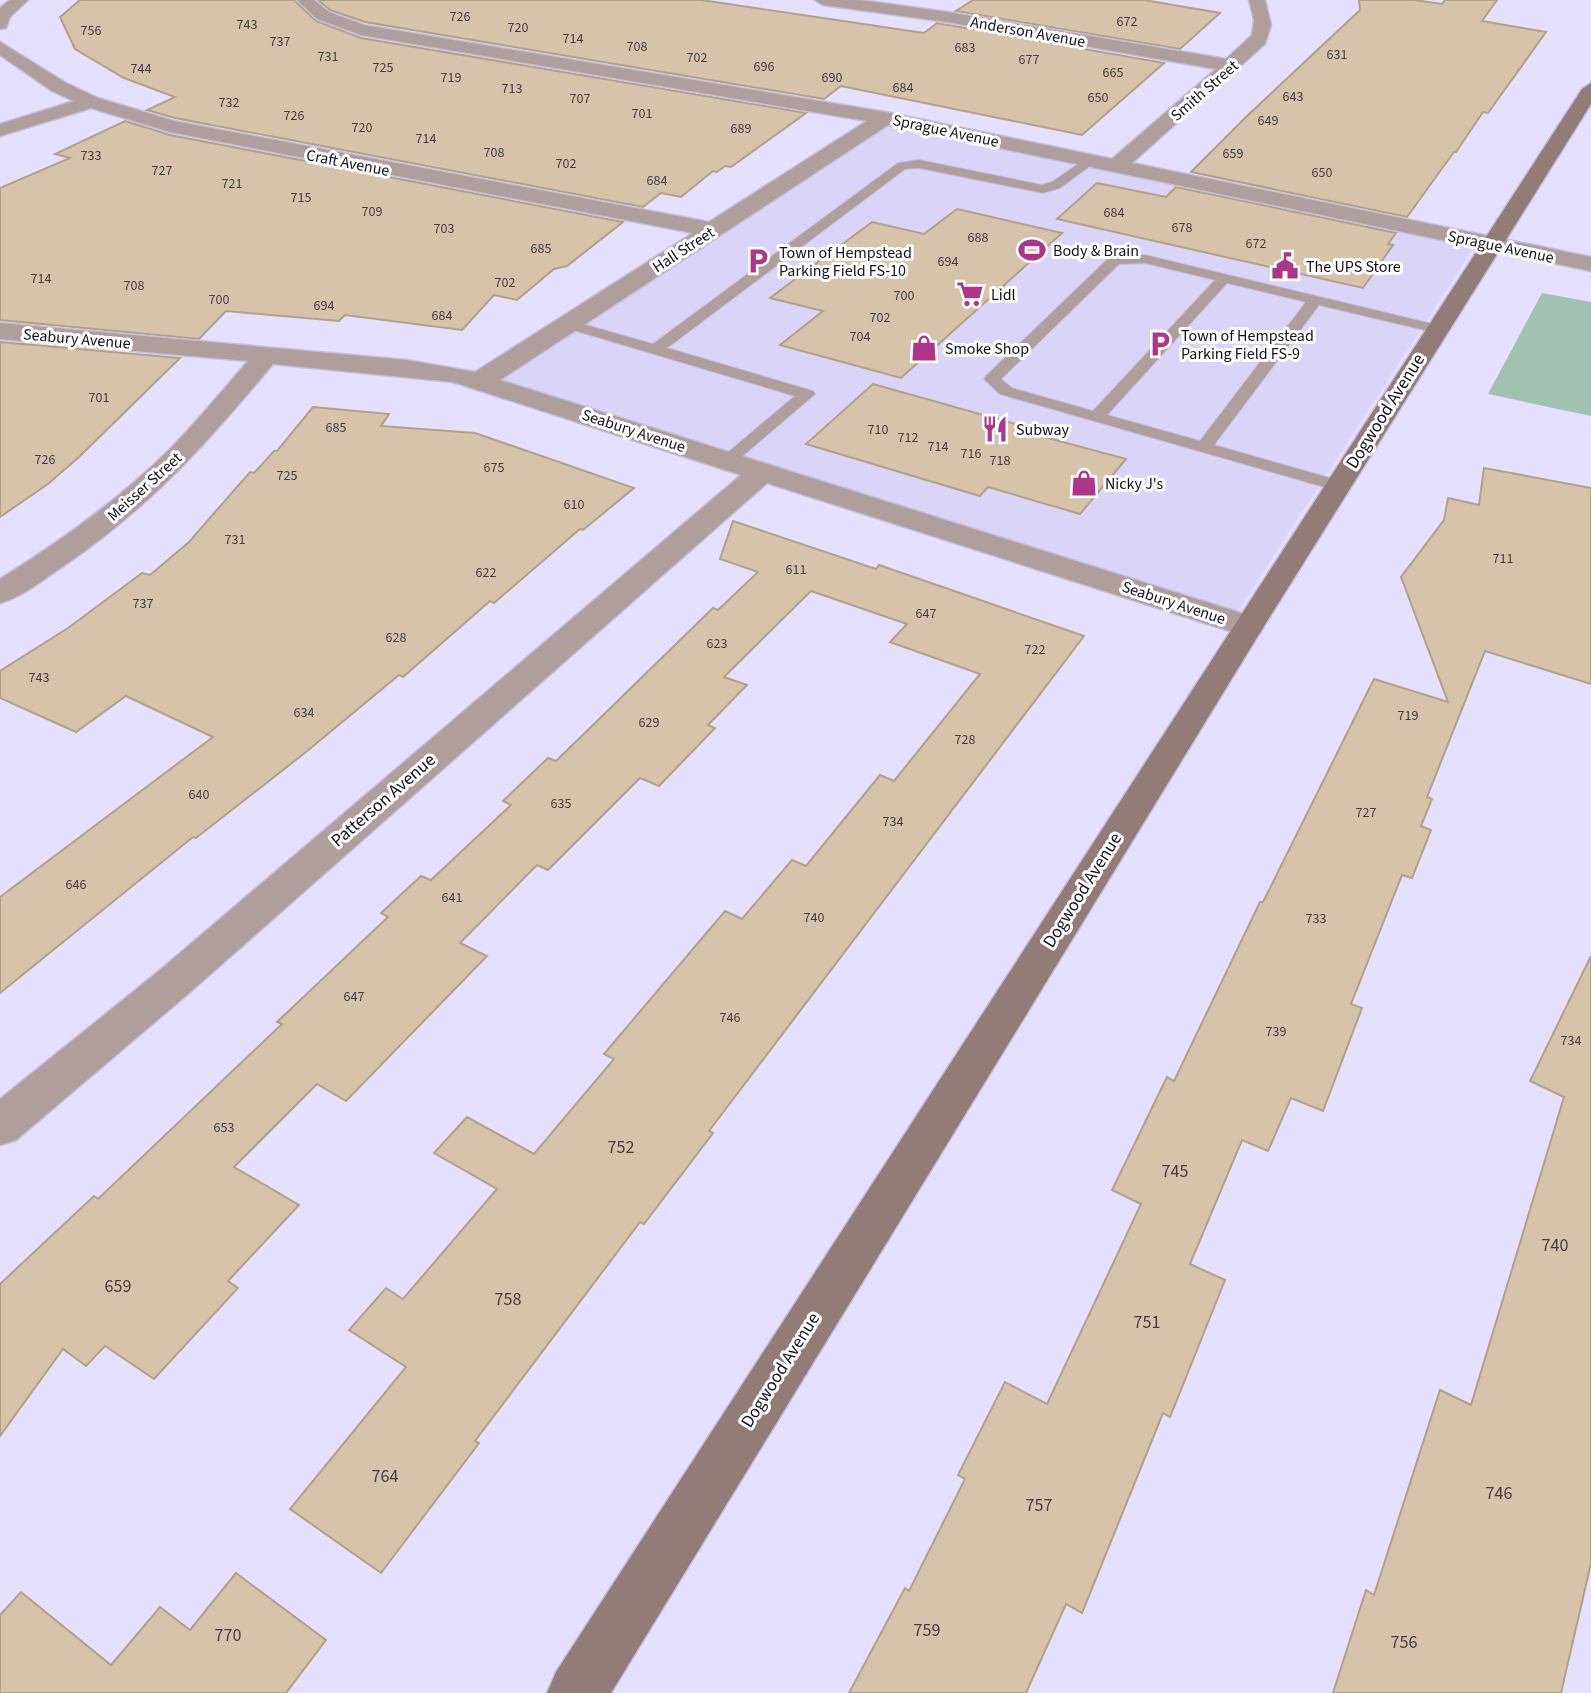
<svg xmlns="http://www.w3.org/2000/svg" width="1591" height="1693" font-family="'Source Sans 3',sans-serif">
	<rect width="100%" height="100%" fill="#e5e0ff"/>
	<polygon fill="#dad4f9" points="883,119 1477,243 1232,620 480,381"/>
	<polygon fill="#a1c2b0" points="1542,293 1591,302 1591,416 1488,394"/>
	<g fill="#d5c4a9" stroke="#b1a187" stroke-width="2">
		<polygon points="80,0 294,0 316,21 361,38 806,113 731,167 725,166 717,172 713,171 681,197 661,193 643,207 175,118 147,110 175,97 124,78 75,49 60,17"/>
		<polygon points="318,0 701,0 924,33 937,23 1164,63 1082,135 841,86 824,99 365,22 330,10"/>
		<polygon points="973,0 1144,0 1220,13 1180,49 956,11"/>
		<polygon points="1359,0 1414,0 1442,4 1445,0 1497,0 1482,21 1546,32 1488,113 1483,112 1456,152 1454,152 1407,217 1191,172 1247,116 1360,10"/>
		<polygon points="125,121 170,135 623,222 567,266 554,269 517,300 494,295 462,330 345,315 339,321 226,311 199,339 0,320 0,188 70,158 55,154"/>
		<polygon points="1097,183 1166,197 1176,187 1396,233 1388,244 1393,245 1363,288 1057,219"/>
		<polygon points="957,209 1062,233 901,378 780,345 823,311 770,298 872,222 924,234"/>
		<polygon points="0,342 180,358 79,457 48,484 0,517"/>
		<polygon points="873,384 1040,431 1037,435 1126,459 1080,514 988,487 980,496 806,444"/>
		<polygon points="313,407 389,414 381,426 475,433 634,488 583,530 580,529 494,603 490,601 403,677 399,675 306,752 196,838 193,837 0,993 0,897 213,737 126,696 76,732 0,698 0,671 68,628 142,573 150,575 189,542 250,472 254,473 274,451 277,451"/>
		<polygon points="1484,468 1591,488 1591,684 1485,651 1427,797 1432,799 1421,826 1431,830 1412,878 1402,875 1351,1004 1362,1008 1323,1111 1291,1098 1268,1151 1242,1140 1190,1264 1225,1280 1170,1417 1163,1413 1082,1613 1066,1604 1026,1693 849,1693 905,1588 909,1591 965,1479 958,1475 1005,1382 1047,1404 1141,1204 1112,1190 1167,1077 1174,1081 1260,902 1263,902 1374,679 1448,702 1401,577 1444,520 1448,498 1479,505"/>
		<polygon points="733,521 876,569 879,565 1084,636 709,1131 713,1133 644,1224 640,1222 475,1441 479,1443 381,1573 290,1509 406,1367 349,1330 386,1288 403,1299 497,1189 434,1153 467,1117 534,1154 614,1059 604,1054 725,911 742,919 792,860 806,866 880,775 894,781 980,674 890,642 907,624 811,591 724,677 747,685 708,725 715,728 659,786 640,778 548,870 537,865 460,943 487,956 346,1101 317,1084 234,1167 299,1205 228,1281 238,1288 154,1379 105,1346 86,1366 63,1349 0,1436 0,1284 94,1196 98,1199 282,1024 277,1022 388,917 381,913 421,876 431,880 511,805 503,801 548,758 556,761 713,608 718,610 758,572 720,559"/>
		<polygon points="1591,956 1591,1563 1561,1693 1333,1693 1366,1590 1374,1595 1440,1390 1471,1405 1564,1097 1530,1081"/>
		<polygon points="236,1573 326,1640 286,1693 0,1693 0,1615 21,1592 111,1665 160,1607 190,1630"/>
	</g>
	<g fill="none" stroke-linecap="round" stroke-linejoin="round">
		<g stroke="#c3bfdb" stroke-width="2">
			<g id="lane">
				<polygon points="1090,156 1096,160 1094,163 1060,188 1043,193 919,168 905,169 667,348 813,391 815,394 733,464 721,464 719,460 795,396 563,327 561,324 568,320 653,344 898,163 919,160 1042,185 1052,182"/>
				<path d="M1145,255L1437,325L1444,329L1437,333L1319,305L1214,445L1344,482L1347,486L1344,490L1338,491L1000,394L984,379L986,376L1110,257ZM1145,263L1215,280L1093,411L1012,388L1001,379L1119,264ZM1227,283L1306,302L1200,441L1107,415Z"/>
			</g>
		</g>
		<g stroke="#c3bfdb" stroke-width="3">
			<g id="street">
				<polygon points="10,0 28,0 10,17 6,28 0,29 0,8"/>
				<path d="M297,0H314L329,12L364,25L885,112L1112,159L1216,69L947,22L823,5L815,0H860L947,12L1226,59L1252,35L1254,20L1249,0H1265L1271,25L1265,44L1132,163L1591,257V271L888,125L500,380L1260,619L1264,626L1260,633L1248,636L1236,633L767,483L189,993L16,1140L0,1145V1099L159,971L741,475L453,382L273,364C206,444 152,505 65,565C45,578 23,597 0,603V579C59,542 116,502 166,453C195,424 221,392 248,361L0,339V323L406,360L475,372L693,233L170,132L91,108L0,136V124L74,101L52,91L0,55V42L66,83L98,98L174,121L709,222L867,121L361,35L317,19Z"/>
			</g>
		</g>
		<g stroke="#c3bfdb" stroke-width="3">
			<polygon id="secondary" points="1591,83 1591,104 1264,626 611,1693 547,1693 556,1672 1582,89"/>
		</g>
		<use href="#lane" fill="#ae9e9c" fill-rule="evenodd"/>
		<use href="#street" fill="#ae9e9c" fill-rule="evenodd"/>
		<use href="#secondary" fill="#927c78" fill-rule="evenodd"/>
	</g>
	<defs>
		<g id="stadium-bare" transform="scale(2.1)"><path d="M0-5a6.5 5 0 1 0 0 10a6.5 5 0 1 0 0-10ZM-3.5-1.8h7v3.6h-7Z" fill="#ae358a" stroke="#fff" stroke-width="2.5" paint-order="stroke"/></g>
		<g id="parking-bare" transform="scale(2.1)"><path d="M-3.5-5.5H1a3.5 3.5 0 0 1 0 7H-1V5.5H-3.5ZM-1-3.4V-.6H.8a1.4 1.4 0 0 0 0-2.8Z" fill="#ae358a" stroke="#fff" stroke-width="2.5" paint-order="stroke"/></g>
		<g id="civic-bare" transform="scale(2.1)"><path d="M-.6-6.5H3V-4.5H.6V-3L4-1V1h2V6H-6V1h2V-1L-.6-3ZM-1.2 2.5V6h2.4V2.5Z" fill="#ae358a" stroke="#fff" stroke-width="2.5" paint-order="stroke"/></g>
		<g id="supermarket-bare" transform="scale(2.1)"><path d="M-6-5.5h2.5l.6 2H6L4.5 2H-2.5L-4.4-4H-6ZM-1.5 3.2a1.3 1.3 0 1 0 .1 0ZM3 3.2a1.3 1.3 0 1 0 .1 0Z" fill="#ae358a" stroke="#fff" stroke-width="2.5" paint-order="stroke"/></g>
		<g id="shop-bare" transform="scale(2.1)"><path d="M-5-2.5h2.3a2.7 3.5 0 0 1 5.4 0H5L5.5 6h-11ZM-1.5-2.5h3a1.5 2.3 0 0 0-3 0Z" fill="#ae358a" stroke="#fff" stroke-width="2.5" paint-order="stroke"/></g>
		<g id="restaurant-bare" transform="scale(2.1)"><path d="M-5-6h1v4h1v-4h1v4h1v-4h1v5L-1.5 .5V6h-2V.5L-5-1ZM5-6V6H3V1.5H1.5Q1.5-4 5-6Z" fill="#ae358a" stroke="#fff" stroke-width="2.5" paint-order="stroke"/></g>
	</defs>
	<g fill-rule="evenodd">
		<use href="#stadium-bare" x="1032" y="250"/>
		<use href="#parking-bare" x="758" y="261"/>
		<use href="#civic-bare" x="1285" y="266"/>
		<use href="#supermarket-bare" x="970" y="294"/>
		<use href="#parking-bare" x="1160" y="344"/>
		<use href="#shop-bare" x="924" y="348"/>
		<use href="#restaurant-bare" x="995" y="429"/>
		<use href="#shop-bare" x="1084" y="483"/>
	</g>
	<g text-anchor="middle" stroke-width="6" stroke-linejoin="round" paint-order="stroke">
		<g font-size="14" fill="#433e3e">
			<text x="460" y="21">726</text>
			<text x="1127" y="26">672</text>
			<text x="247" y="29">743</text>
			<text x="518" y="32">720</text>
			<text x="91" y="35">756</text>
			<text x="573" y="43">714</text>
			<text x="280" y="46">737</text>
			<text x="637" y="51">708</text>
			<text x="965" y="52">683</text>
			<text x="1337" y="59">631</text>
			<text x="328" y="61">731</text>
			<text x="697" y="62">702</text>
			<text x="1029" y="64">677</text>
			<text x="764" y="71">696</text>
			<text x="383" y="72">725</text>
			<text x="141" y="73">744</text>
			<text x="1113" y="77">665</text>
			<text x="451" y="82">719</text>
			<text x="832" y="82">690</text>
			<text x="903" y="92">684</text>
			<text x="512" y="93">713</text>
			<text x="1293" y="101">643</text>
			<text x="1098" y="102">650</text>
			<text x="580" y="103">707</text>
			<text x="229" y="107">732</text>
			<text x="642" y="118">701</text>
			<text x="294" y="120">726</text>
			<text x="1268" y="125">649</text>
			<text x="362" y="132">720</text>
			<text x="741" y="133">689</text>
			<text x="426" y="143">714</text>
			<text x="494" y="157">708</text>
			<text x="1233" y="158">659</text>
			<text x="91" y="160">733</text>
			<text x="566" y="168">702</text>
			<text x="162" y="175">727</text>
			<text x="1322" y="177">650</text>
			<text x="657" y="185">684</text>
			<text x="232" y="188">721</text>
			<text x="301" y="202">715</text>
			<text x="372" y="216">709</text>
			<text x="1114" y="217">684</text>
			<text x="1182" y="232">678</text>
			<text x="444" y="233">703</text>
			<text x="978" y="242">688</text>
			<text x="1256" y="248">672</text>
			<text x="541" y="253">685</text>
			<text x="948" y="266">694</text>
			<text x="41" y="283">714</text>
			<text x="505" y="287">702</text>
			<text x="134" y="290">708</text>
			<text x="904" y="300">700</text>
			<text x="219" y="304">700</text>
			<text x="324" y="310">694</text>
			<text x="442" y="320">684</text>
			<text x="880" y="322">702</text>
			<text x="860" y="341">704</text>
			<text x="99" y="402">701</text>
			<text x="336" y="432">685</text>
			<text x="878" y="434">710</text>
			<text x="908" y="442">712</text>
			<text x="938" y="451">714</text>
			<text x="971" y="458">716</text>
			<text x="45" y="464">726</text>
			<text x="1000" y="465">718</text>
			<text x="494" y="472">675</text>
			<text x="287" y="480">725</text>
			<text x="574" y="509">610</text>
			<text x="235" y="544">731</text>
			<text x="1503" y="563">711</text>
			<text x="796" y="574">611</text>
			<text x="486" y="577">622</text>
			<text x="143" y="608">737</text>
			<text x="926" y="618">647</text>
			<text x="396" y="642">628</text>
			<text x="717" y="648">623</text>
			<text x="1035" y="654">722</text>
			<text x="39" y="682">743</text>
			<text x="304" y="717">634</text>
			<text x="1408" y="720">719</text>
			<text x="649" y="727">629</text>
			<text x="965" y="744">728</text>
			<text x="199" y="799">640</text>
			<text x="561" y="808">635</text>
			<text x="1366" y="817">727</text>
			<text x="893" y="826">734</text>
			<text x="76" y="889">646</text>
			<text x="452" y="902">641</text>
			<text x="814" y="922">740</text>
			<text x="1316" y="923">733</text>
			<text x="354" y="1001">647</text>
			<text x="730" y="1022">746</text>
			<text x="1276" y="1036">739</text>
			<text x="1571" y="1045">734</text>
			<text x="224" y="1132">653</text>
		</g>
		<g font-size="16" fill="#12111b" stroke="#fff">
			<text transform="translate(1028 31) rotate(10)" y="6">Anderson Avenue</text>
			<text transform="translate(1204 90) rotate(-41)" y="6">Smith Street</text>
			<text transform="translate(946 130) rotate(12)" y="6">Sprague Avenue</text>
			<text transform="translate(348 162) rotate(11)" y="6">Craft Avenue</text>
			<text transform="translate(1501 246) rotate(12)" y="6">Sprague Avenue</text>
			<text transform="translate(683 249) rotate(-33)" y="6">Hall Street</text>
			<text transform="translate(77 338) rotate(5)" y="6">Seabury Avenue</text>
			<text transform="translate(634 430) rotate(18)" y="6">Seabury Avenue</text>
			<text transform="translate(144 486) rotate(-42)" y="6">Meisser Street</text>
			<text transform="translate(1174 602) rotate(18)" y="6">Seabury Avenue</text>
		</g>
		<g font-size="16" fill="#12111b" stroke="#fff" text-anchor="start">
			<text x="1053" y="256">Body &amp; Brain</text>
			<text x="779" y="258">Town of Hempstead<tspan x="779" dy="18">Parking Field FS-10</tspan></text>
			<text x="1306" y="272">The UPS Store</text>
			<text x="991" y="300">Lidl</text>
			<text x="1181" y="341">Town of Hempstead<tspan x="1181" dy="18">Parking Field FS-9</tspan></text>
			<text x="945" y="354">Smoke Shop</text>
			<text x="1016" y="435">Subway</text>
			<text x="1105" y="489">Nicky J's</text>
		</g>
		<g font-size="18" fill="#12111b" stroke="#fff">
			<text transform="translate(1385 411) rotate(-58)" y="6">Dogwood Avenue</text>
			<text transform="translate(383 800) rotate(-41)" y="6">Patterson Avenue</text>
			<text transform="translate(1082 890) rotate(-58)" y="6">Dogwood Avenue</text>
			<text transform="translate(780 1370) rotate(-58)" y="6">Dogwood Avenue</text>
		</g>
		<g font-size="18" fill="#433e3e">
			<text x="621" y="1153">752</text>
			<text x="1175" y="1177">745</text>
			<text x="1555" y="1251">740</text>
			<text x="118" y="1292">659</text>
			<text x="508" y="1305">758</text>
			<text x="1147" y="1328">751</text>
			<text x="385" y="1482">764</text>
			<text x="1499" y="1499">746</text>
			<text x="1039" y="1511">757</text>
			<text x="927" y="1636">759</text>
			<text x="228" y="1641">770</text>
			<text x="1404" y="1648">756</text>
		</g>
	</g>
</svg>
